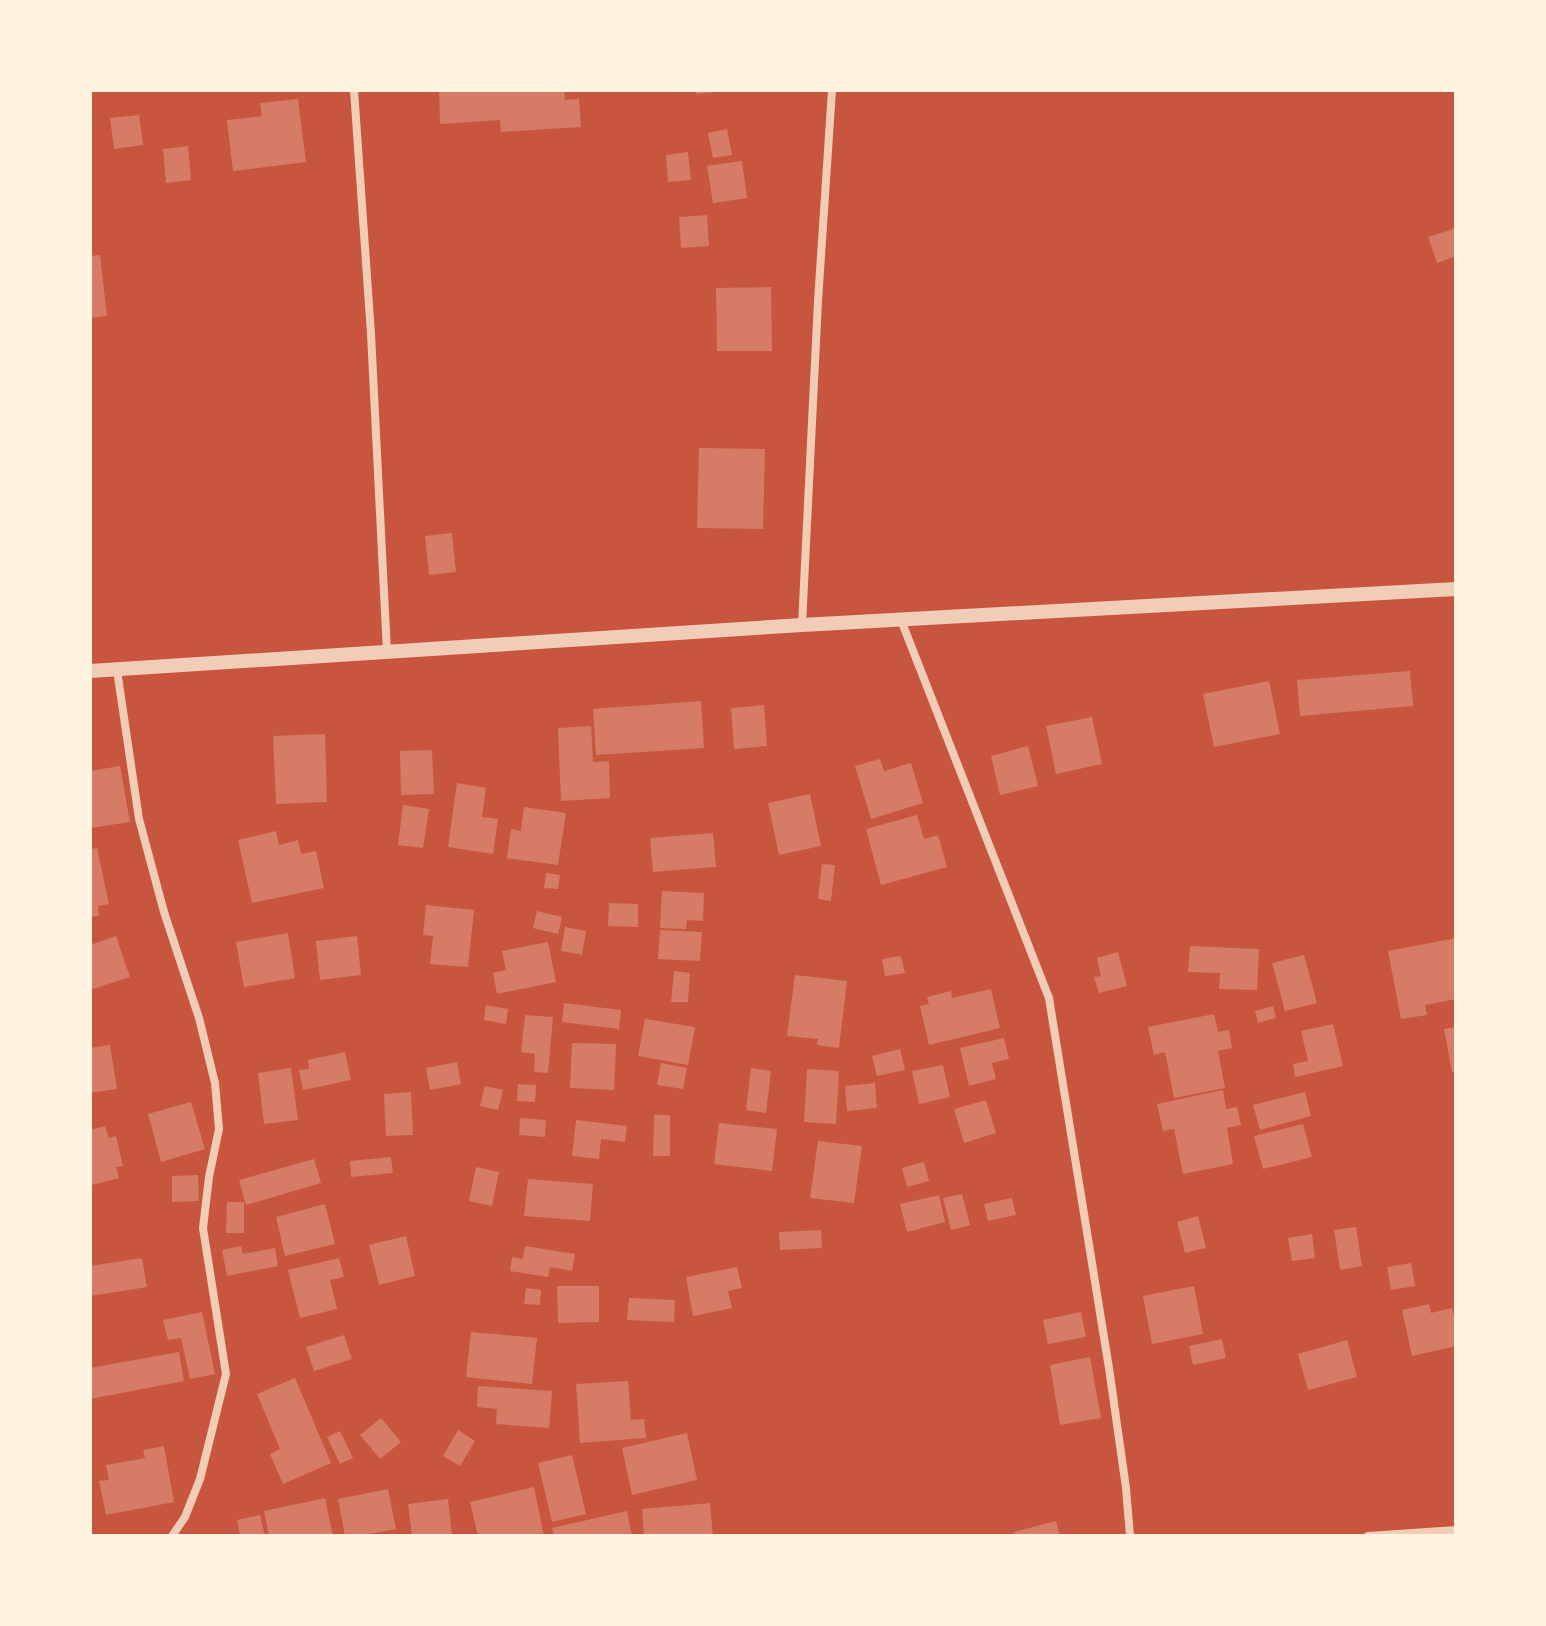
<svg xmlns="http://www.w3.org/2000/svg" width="1546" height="1626" font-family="'DM Sans',sans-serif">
	<rect width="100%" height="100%" fill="#c8553d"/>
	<g fill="#d67c66">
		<polygon points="439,90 564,90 565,100 579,99 581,127 501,132 500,120 440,124"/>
		<polygon points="696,90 718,90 718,92 696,94"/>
		<polygon points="298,99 306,162 233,171 227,120 262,116 260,103"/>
		<polygon points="139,115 143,145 114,149 110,118"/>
		<polygon points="727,129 732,155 713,158 708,133"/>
		<polygon points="188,146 191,180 166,183 163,149"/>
		<polygon points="688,152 691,180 668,182 666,155"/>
		<polygon points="742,161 747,198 713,203 707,166"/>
		<polygon points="707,215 709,246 681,248 679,217"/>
		<polygon points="1456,228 1456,256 1437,263 1428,237"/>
		<polygon points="100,255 107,316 90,318 90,256"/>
		<polygon points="771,287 772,351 717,351 716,288"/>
		<polygon points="699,448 765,449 763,529 697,528"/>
		<polygon points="452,533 456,572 429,575 425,536"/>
		<polygon points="1410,671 1413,706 1300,716 1297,680"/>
		<polygon points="1269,681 1280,734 1214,747 1203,694"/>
		<polygon points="701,701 704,748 596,755 593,709"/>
		<polygon points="764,705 767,746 734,749 731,708"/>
		<polygon points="1092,717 1102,764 1056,774 1046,726"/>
		<polygon points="591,726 593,762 609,761 610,798 561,801 558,728"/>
		<polygon points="325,734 327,802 276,804 273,736"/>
		<polygon points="1028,746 1038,786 1000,795 991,756"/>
		<polygon points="432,750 434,794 401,795 400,751"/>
		<polygon points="880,759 884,771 911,763 923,803 871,819 855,766"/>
		<polygon points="120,766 130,822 90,828 90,771"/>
		<polygon points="457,783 486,788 482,817 498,819 493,854 448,847"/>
		<polygon points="810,794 821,846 779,855 768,803"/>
		<polygon points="403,805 429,809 423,848 398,845"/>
		<polygon points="524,807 566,813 558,865 507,858 511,829 521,831"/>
		<polygon points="917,815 924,839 938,835 947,867 881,885 866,829"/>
		<polygon points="276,831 279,845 298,840 301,854 316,851 324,888 252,903 238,840"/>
		<polygon points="713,833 716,867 653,872 650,838"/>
		<polygon points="97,848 109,904 98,906 99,916 90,917 90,849"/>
		<polygon points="822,864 835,865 831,901 818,899"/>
		<polygon points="546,873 560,875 558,889 544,888"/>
		<polygon points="662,891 704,893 703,921 687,920 686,929 660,928"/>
		<polygon points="609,903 638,904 638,927 608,926"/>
		<polygon points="426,905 474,910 468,967 430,964 433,936 423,935"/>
		<polygon points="537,911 562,917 558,934 533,928"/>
		<polygon points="565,927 586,931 582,955 561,951"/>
		<polygon points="660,930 702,932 700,961 658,959"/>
		<polygon points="288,933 295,978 244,987 236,942"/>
		<polygon points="116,936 130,977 90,990 90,945"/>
		<polygon points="357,936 361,975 320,980 316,941"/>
		<polygon points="1456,938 1456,999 1425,1005 1427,1015 1401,1019 1388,951"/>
		<polygon points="548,942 556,982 497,994 493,973 506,970 502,951"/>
		<polygon points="1190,946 1259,949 1257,990 1219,989 1220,973 1188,972"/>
		<polygon points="1118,952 1127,986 1099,993 1094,977 1101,976 1097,958"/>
		<polygon points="1304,955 1317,1003 1285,1011 1272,963"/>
		<polygon points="901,956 905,973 885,976 882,959"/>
		<polygon points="674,971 690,973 688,1002 671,1002"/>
		<polygon points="795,975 847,981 839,1048 817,1045 818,1039 787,1036"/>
		<polygon points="991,989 1000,1028 929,1045 920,1006 929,1004 927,997 951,991 952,998"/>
		<polygon points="564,1003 621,1010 619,1029 562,1022"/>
		<polygon points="486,1005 508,1009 506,1024 484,1020"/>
		<polygon points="1273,1006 1276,1018 1258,1023 1255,1011"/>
		<polygon points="1214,1014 1218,1032 1229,1030 1232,1048 1218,1051 1225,1088 1174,1098 1165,1052 1154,1055 1148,1027"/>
		<polygon points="525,1015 553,1017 548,1073 534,1072 535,1054 521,1052"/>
		<polygon points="645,1019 695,1027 688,1065 638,1056"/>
		<polygon points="1333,1024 1343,1066 1295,1077 1293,1064 1308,1061 1301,1031"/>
		<polygon points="1456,1027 1456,1072 1452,1072 1444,1029"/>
		<polygon points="1004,1038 1009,1059 992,1063 996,1079 969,1086 960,1048"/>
		<polygon points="572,1043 616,1044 614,1090 570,1088"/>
		<polygon points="110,1045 117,1089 90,1093 90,1048"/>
		<polygon points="900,1049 905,1070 877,1076 872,1056"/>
		<polygon points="345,1052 351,1080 303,1090 299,1070 309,1069 308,1060"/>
		<polygon points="457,1062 461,1084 430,1090 426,1068"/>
		<polygon points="661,1063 687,1068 683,1089 657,1085"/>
		<polygon points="943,1065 950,1097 919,1104 912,1071"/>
		<polygon points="291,1068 298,1120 264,1124 258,1073"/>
		<polygon points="751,1068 771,1071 766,1113 746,1110"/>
		<polygon points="807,1069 839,1071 836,1124 804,1122"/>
		<polygon points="875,1083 877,1108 847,1111 845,1086"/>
		<polygon points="518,1084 536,1085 535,1102 517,1101"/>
		<polygon points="485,1086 503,1090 498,1110 480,1106"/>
		<polygon points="1223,1090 1226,1109 1237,1107 1241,1125 1227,1128 1233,1164 1183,1174 1174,1129 1163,1131 1157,1104"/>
		<polygon points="411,1092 413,1135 386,1136 384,1094"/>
		<polygon points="1305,1092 1311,1116 1260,1130 1253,1105"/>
		<polygon points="986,1100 996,1133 964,1143 954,1109"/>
		<polygon points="191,1102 205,1149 161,1162 148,1114"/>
		<polygon points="654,1115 670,1115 670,1156 653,1156"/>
		<polygon points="520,1118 546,1120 545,1137 519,1135"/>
		<polygon points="576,1120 627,1126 625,1142 601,1139 599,1159 572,1156"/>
		<polygon points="719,1123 777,1129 772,1171 714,1164"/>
		<polygon points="1303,1124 1312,1157 1263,1169 1254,1136"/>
		<polygon points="105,1126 109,1138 116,1136 123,1166 116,1167 119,1178 92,1185 90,1130"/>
		<polygon points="818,1141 862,1146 854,1203 810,1198"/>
		<polygon points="391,1157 393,1173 351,1177 350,1161"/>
		<polygon points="314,1159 321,1183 246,1205 239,1180"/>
		<polygon points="924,1162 929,1181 907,1187 902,1168"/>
		<polygon points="476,1167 499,1172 492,1206 469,1201"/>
		<polygon points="198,1175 199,1201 172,1202 172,1176"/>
		<polygon points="528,1179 593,1184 590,1221 524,1216"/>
		<polygon points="962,1194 970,1225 951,1230 943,1198"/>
		<polygon points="939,1195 945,1222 907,1232 900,1204"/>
		<polygon points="1012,1198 1016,1215 988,1221 984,1204"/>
		<polygon points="227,1202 244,1202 244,1233 226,1233"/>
		<polygon points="325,1204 335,1244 285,1256 276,1217"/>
		<polygon points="1198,1216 1206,1248 1185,1253 1177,1222"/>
		<polygon points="1356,1227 1362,1266 1340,1270 1334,1230"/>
		<polygon points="821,1230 822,1248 780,1250 779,1232"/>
		<polygon points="1312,1234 1315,1258 1292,1261 1288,1238"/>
		<polygon points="406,1236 415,1276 379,1285 369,1245"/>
		<polygon points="241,1246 243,1254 275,1248 278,1266 227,1276 222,1250"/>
		<polygon points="525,1246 575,1254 572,1271 550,1267 548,1277 510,1271 512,1257 523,1259"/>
		<polygon points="142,1258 147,1287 90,1296 90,1266"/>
		<polygon points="339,1258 344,1277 330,1280 337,1309 300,1318 288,1270"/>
		<polygon points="1411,1263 1415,1286 1391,1290 1387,1267"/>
		<polygon points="737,1267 742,1288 728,1291 732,1308 693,1316 686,1277"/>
		<polygon points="557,1286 599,1286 599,1322 558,1323"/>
		<polygon points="1194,1286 1203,1334 1152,1344 1143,1296"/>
		<polygon points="526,1288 541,1290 540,1305 524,1304"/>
		<polygon points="629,1298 675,1300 674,1322 627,1320"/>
		<polygon points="1429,1304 1431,1313 1452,1308 1456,1325 1456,1346 1412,1356 1402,1310"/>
		<polygon points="202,1312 215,1374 190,1379 181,1338 168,1340 163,1320"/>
		<polygon points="1081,1312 1086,1337 1048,1344 1043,1320"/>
		<polygon points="471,1332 537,1338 532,1384 466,1377"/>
		<polygon points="344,1335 352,1359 314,1371 306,1347"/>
		<polygon points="1222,1339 1226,1358 1193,1365 1189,1346"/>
		<polygon points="1347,1340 1357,1377 1308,1390 1298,1354"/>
		<polygon points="179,1352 184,1381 90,1399 90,1368"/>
		<polygon points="1090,1357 1101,1418 1060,1425 1050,1365"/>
		<polygon points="295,1378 331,1463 283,1484 270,1454 280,1449 257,1394"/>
		<polygon points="628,1381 631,1420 644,1419 646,1438 580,1443 576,1384"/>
		<polygon points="478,1386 552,1391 549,1428 496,1424 497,1409 477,1407"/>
		<polygon points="381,1418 401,1442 380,1459 360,1435"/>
		<polygon points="458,1430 475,1441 460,1466 443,1456"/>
		<polygon points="340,1431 353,1458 340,1464 327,1437"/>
		<polygon points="687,1433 697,1480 632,1495 622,1448"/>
		<polygon points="164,1446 174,1502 106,1515 99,1481 109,1480 106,1465 145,1458 143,1450"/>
		<polygon points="572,1455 586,1514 552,1522 538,1463"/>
		<polygon points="534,1487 544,1536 478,1536 470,1502"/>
		<polygon points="388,1489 396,1529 359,1536 345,1536 338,1499"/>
		<polygon points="325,1498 333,1536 269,1536 264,1511"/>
		<polygon points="448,1499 452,1536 412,1536 408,1504"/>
		<polygon points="710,1503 713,1536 644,1536 642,1509"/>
		<polygon points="627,1511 632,1536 554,1536 552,1528"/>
		<polygon points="260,1515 265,1536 240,1536 237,1520"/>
		<polygon points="1056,1521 1060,1536 1015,1536 1014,1532"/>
	</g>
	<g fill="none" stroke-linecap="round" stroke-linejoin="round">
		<g stroke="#f1ccb7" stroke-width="8">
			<polyline points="354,90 371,334 387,652"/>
			<polyline points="901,620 1049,998 1109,1368 1126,1488 1130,1536"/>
			<polyline points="802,625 818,301 832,90"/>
			<polyline points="117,670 139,819 164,912 199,1018 215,1083 219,1129 209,1177 203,1228 226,1374 200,1479 185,1517 172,1536"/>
			<polyline points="1368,1536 1456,1530"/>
		</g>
		<polyline stroke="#f1ccb7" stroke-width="14" points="90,671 802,625 1456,589"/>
	</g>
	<rect width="1546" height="1626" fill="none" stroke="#fff3e0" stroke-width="184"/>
</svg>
